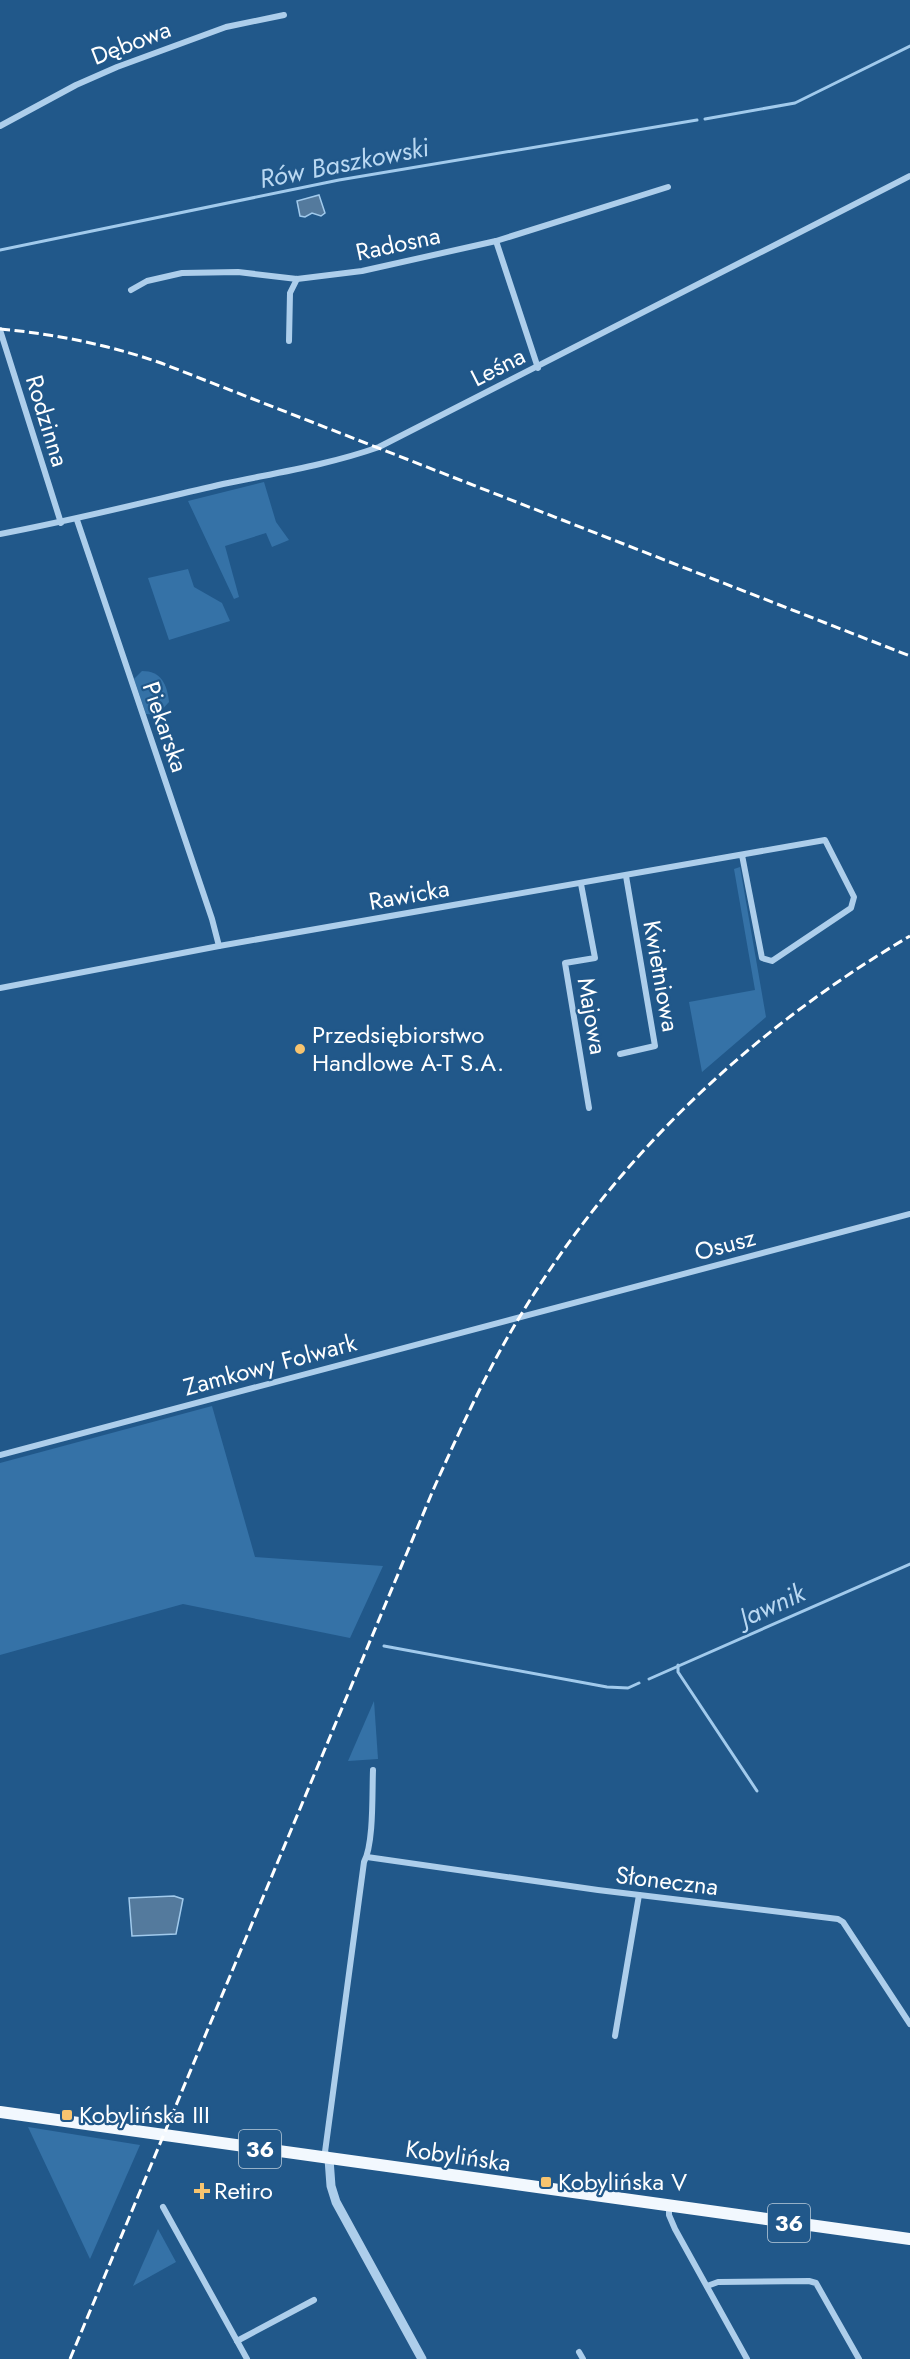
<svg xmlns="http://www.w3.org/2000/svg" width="910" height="2359" font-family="Jost,sans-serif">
	<rect width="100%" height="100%" fill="#21588a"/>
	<g fill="#3572a7">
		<polygon points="264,482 276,522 289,540 272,547 266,533 225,546 239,597 234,599 188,501"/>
		<polygon points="188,569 194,587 222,603 230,621 169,640 148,578"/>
		<path d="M142,671C161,671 167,684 169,702L157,715L146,714L134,679Z"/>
		<polygon points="740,867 766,1017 702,1072 689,1002 755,990 734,869"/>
		<polygon points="212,1406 255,1557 383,1566 350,1638 183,1604 0,1655 0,1463"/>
		<polygon points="374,1701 378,1759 348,1761"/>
		<polygon points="28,2127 140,2145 90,2259"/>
		<polygon points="158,2229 176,2262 133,2286"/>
	</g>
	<g fill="#547a9d" stroke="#a1caec" stroke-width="1.5">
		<polygon points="319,195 325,213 321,216 312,213 305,217 300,216 297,201"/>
		<polygon points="174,1896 183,1899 176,1934 132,1936 129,1898"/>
	</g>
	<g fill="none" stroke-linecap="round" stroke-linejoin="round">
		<g stroke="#a1caec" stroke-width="3">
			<polyline points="705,119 795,103 910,46"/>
			<polyline points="0,250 339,180 697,120"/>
			<polyline points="384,1646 607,1687 628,1688 639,1683"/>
			<polyline points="678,1665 678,1672 757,1791"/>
			<polyline points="649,1679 910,1564"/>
		</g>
		<g stroke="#adceeb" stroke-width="6">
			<polyline points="0,126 76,85 117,67 226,27 284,15"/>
			<polyline points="496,241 538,368"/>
			<polyline points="131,290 147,281 182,273 238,272 297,279 362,271 496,241 668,187"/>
			<polyline points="0,330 61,523"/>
			<polyline points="289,341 290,293 297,279"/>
			<polyline points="77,520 212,919 219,946"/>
			<path d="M0,534C75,520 149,501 223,484C275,473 328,465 379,447L910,176"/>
			<polyline points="581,884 595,958 565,963 589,1108"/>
			<polyline points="0,988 219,946 825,840 854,897 851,908 772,961 762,958 742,855"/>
			<polyline points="620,1054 655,1046 626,876"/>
			<polyline points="0,1455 910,1214"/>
			<polyline points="367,1857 598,1890 838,1919 843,1922 910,2024"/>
			<polyline points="615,2036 639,1895"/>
			<path d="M329,2158L325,2152L364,1862C374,1843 372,1792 373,1770"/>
			<polyline points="669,2206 669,2215 675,2229 747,2359"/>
			<polyline points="163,2207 247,2359"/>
			<polyline points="707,2286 718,2282 809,2281 816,2283 859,2359"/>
			<polyline points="237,2341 314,2300"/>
			<polyline points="579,2352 583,2359"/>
		</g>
		<polyline stroke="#adceeb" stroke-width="9" points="329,2159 331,2186 336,2202 422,2359"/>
		<polyline stroke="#f2f8fe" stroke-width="12" points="0,2112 910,2239"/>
		<g stroke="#fff" stroke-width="3" stroke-dasharray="10 4.5" stroke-linecap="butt">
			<path d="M0,329C56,334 109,345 161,363L910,656"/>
			<path d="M70,2359L434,1488C460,1430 486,1372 519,1318C615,1158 750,1030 910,936"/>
		</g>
	</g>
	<g fill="#f7c46f" stroke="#21588a" stroke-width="2">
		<circle cx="300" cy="1049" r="6"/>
		<rect x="61" y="2109" width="12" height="12" rx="3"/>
		<rect x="540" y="2176" width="12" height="12" rx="3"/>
		<path d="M199 2182h6v6h6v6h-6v6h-6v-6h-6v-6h6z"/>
	</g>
	<g text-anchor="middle" stroke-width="4.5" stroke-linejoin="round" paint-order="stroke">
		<g fill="#21588a" stroke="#bccddc" stroke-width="1.5">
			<rect x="239" y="2130" width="42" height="38" rx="4.5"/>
			<rect x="768" y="2204" width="42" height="38" rx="4.5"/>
		</g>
		<g font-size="22" font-weight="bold" fill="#fff">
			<text x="260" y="2157">36</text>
			<text x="789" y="2231">36</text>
		</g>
		<g font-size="24" fill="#fff" stroke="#21588a">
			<text transform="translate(131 43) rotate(-21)" y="8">Dębowa</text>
			<text transform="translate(398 244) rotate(-12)" y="8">Radosna</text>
			<text transform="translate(498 367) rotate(-27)" y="8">Leśna</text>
			<text transform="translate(47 421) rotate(73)" y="8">Rodzinna</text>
			<text transform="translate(165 727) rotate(71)" y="8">Piekarska</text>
			<text transform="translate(409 895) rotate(-10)" y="8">Rawicka</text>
			<text transform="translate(661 976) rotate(80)" y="8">Kwietniowa</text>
			<text transform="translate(592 1016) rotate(80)" y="8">Majowa</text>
			<text transform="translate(725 1245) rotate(-15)" y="8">Osusz</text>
			<text transform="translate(270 1365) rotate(-15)" y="8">Zamkowy Folwark</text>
			<text transform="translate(667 1881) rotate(7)" y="8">Słoneczna</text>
			<text transform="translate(458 2156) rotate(8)" y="8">Kobylińska</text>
		</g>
		<g font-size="24" fill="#fff" stroke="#21588a" text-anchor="start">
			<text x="312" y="1043">Przedsiębiorstwo<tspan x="312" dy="28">Handlowe A-T S.A.</tspan></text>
			<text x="79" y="2123">Kobylińska III</text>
			<text x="558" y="2190">Kobylińska V</text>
			<text x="214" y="2199">Retiro</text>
		</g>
		<g font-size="26" font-style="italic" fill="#b9d8f2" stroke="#21588a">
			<text transform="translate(344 163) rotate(-11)" y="9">Rów Baszkowski</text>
			<text transform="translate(772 1605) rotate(-24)" y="9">Jawnik</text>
		</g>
	</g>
</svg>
